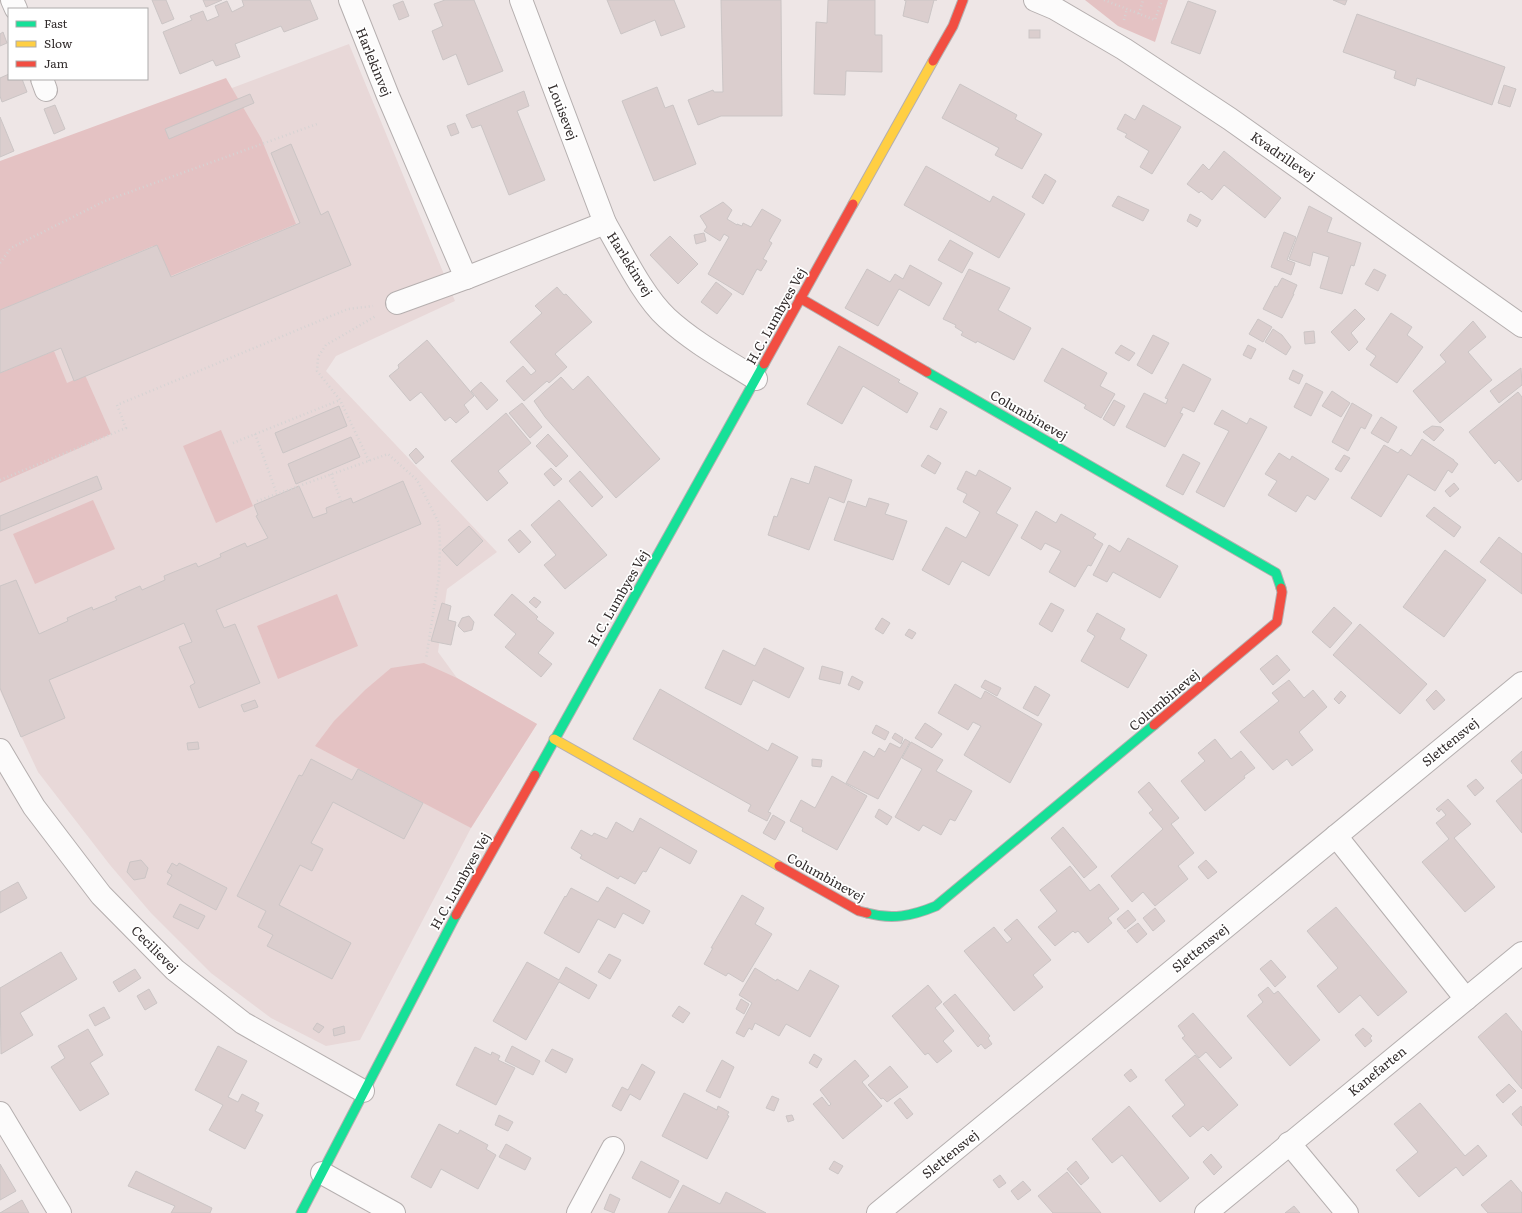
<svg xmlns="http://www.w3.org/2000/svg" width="1522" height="1213" font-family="Literata,serif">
	<rect width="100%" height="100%" fill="#eee6e6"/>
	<polygon fill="#e8d8d8" points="349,44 455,301 336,356 326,371 497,552 447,589 438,652 457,678 537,724 471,828 360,1040 326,1046 271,1018 211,973 151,913 110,865 38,772 0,691 0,175"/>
	<g fill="#e4c2c3">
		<polygon points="1085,0 1168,0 1155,42 1118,26"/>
		<polygon points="226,78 261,138 296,224 166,278 153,246 0,310 0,161"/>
		<polygon points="54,351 67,383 85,375 111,434 0,483 0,373"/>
		<polygon points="221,430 253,506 216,523 183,446"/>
		<polygon points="93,500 115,549 35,584 13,534"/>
		<polygon points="337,594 358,646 278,679 257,626"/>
		<polygon points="424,663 457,678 537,724 471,828 315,746 334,721 365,690 391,668"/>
	</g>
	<g fill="#dbcece" stroke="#cbc5c5">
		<polygon points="152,0 166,0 174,19 162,24"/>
		<polygon points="203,0 222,0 206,7"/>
		<polygon points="242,0 310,0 318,19 284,32 281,26 235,44 240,57 216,66 213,60 180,74 163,32 192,20 190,16 203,11 207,21 219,16 215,6 227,1 232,12 244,6"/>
		<polygon points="445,0 474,0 503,71 468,85 456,54 443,60 432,31 443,26 434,4"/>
		<polygon points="607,0 674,0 685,27 661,36 655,20 621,34"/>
		<polygon points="721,0 781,0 782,116 721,116 698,125 688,100 713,90 714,92 723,92"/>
		<polygon points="828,0 875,0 875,35 882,35 882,72 846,71 845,95 814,94 816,22 827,23"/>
		<polygon points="904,0 937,0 934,0 928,23 903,16 906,1"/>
		<polygon points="1333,0 1347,0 1345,5"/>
		<polygon points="403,1 409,16 399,20 393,5"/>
		<polygon points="1188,1 1216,11 1200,54 1171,43"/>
		<polygon points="1357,14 1505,67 1492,105 1417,78 1415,86 1394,78 1396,71 1343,52"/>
		<rect x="1029" y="30" width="11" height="8"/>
		<polygon points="3,32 7,43 0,46 0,34"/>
		<polygon points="9,74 9,79 22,79 27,92 2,102 0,96 0,78"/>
		<polygon points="960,84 1017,115 1015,119 1042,134 1022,169 995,155 999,148 942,118"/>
		<polygon points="1504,85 1516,89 1510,107 1498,103"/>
		<polygon points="657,87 665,108 673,105 696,164 654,181 622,101"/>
		<polygon points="524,91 529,106 517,111 545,180 509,195 481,125 472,128 466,115"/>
		<polygon points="250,94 254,103 169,139 165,129"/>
		<polygon points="55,105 65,129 54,134 44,109"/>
		<polygon points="1143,105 1181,127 1152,174 1140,167 1149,151 1125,137 1127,134 1117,129 1125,114 1135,120"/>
		<polygon points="0,117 14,151 0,157"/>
		<polygon points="455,123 459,133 451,136 447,126"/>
		<polygon points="291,144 321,215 328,211 351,265 74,381 61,348 0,373 0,310 157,245 171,277 300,223 271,153"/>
		<polygon points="1224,151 1281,198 1265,218 1224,185 1212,200 1201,191 1199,193 1187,184 1203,164 1209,170"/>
		<polygon points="926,166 990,202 993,196 1025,214 999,258 904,205"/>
		<polygon points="1045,174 1056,181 1043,204 1032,197"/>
		<polygon points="1118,196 1149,210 1143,221 1112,206"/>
		<polygon points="723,202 732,210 727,219 737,225 737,224 742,226 743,223 751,227 762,209 781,220 769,241 772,243 763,259 767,261 761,271 757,269 743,295 708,274 729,237 724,234 720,241 704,231 707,227 700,216"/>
		<polygon points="1309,206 1332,218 1327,232 1361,243 1354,266 1351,265 1342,294 1320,288 1329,257 1313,252 1310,266 1289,259"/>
		<polygon points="1190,214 1201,220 1197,227 1187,221"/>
		<polygon points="1284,232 1296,237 1287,260 1295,263 1291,275 1271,267"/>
		<polygon points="704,233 706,241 696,244 694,235"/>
		<polygon points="670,236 698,264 678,284 650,255"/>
		<polygon points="950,240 973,253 962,273 938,260"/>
		<polygon points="910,265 942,283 929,306 899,289 878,326 845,308 867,269 890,282 895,274 903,279"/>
		<polygon points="969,269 1010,288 998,310 1031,328 1014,360 977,341 976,343 961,335 963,332 955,327 956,325 943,319"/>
		<polygon points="1374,269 1386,275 1378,291 1365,284"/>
		<polygon points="1282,278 1297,285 1293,294 1294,294 1282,318 1263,309 1275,286 1277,287"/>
		<polygon points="716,282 732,294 717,314 701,302"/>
		<polygon points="557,287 564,295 566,294 592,322 555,354 567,367 549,383 547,381 524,401 506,381 523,366 531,375 536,371 510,342 542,313 535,306"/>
		<polygon points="1355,309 1365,319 1351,333 1358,342 1349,351 1331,332"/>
		<polygon points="1391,313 1412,327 1407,335 1423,347 1397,383 1370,365 1376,356 1366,349"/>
		<polygon points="1258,319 1272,327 1263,342 1249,334"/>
		<polygon points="1473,321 1486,337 1468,352 1492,380 1440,423 1413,391 1446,362 1440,355"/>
		<polygon points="1273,329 1282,335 1291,347 1286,355 1265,342"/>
		<polygon points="1314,331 1315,343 1305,344 1304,332"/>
		<polygon points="1153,335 1169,343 1152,374 1137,365"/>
		<polygon points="427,340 474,396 464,405 469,412 456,423 450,417 445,421 421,392 410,401 389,376 399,368 398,365"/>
		<polygon points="1121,345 1135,353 1129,361 1115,353"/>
		<polygon points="1248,345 1256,349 1251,359 1243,355"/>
		<polygon points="839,346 900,380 898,382 918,393 907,413 863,386 842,424 807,404"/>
		<polygon points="1062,348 1107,373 1100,386 1115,394 1101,418 1084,408 1086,405 1044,381"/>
		<polygon points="1183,364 1211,379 1194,412 1183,407 1180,413 1183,414 1165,447 1126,427 1144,393 1166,404 1168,399 1165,398"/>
		<polygon points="1521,368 1522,385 1499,403 1490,391"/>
		<polygon points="1293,370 1303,375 1299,384 1289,379"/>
		<polygon points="588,376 660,459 616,498 545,417 534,401 561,377 573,390"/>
		<polygon points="481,382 498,400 487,410 471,391"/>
		<polygon points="1306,383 1323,392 1311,416 1294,407"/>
		<polygon points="1332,391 1350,403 1341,417 1322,406"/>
		<polygon points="1518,392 1522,397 1522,479 1518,482 1499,460 1495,464 1469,432"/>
		<polygon points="1114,400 1125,406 1114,426 1103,419"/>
		<polygon points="522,403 542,427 530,438 509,413"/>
		<polygon points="1352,403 1372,415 1365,429 1361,427 1348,451 1332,442"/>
		<polygon points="339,406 347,426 283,453 275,433"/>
		<polygon points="940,408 947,412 937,430 930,427"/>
		<polygon points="1222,410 1247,424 1250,418 1267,427 1224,507 1196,492 1229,431 1214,424"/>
		<polygon points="506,413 531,443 498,471 508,483 487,501 451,461"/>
		<polygon points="1381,417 1397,427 1388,443 1371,433"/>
		<polygon points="1432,426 1441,427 1444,430 1434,441 1423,432"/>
		<polygon points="548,434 568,456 556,467 536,446"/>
		<polygon points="351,437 360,457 296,484 288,464"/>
		<polygon points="1422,439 1454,460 1454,461 1458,464 1452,473 1448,470 1435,491 1408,474 1381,517 1351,498 1384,445 1398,453 1401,449 1411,456"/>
		<polygon points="416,448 424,457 416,464 409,455"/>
		<polygon points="1279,453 1290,460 1292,456 1329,479 1315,500 1307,495 1296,512 1268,495 1277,481 1265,474"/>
		<polygon points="1183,454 1200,463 1183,495 1166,486"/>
		<polygon points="928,455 941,463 935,474 921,466"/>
		<polygon points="1344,455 1350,458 1341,472 1335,469"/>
		<polygon points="815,466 852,480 844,503 829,497 809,550 768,535 774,516 777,517 791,478 809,484"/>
		<polygon points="551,468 562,479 554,486 544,474"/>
		<polygon points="979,470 1011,488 996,513 1018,525 989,576 962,561 949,585 922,570 946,527 966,538 980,512 963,502 967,494 957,489 966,471 976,476"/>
		<polygon points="580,471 603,497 592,507 569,481"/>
		<polygon points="97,476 102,489 0,531 0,516"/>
		<polygon points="403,481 421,524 216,610 224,628 235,624 260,683 199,708 190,686 195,683 179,647 192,642 184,623 49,680 65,718 21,737 0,688 0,586 16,580 39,634 68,621 67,618 92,607 93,610 117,600 115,597 140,586 142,590 165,580 164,576 196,563 198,567 221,557 220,554 245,543 247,547 268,538 256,516 258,515 254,505 299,486 313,518 327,513 326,508 351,498 353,503"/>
		<polygon points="1454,483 1459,489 1450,497 1445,491"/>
		<polygon points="869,498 889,504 885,514 907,521 893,560 834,540 848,501 866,507"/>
		<polygon points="559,500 607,555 565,589 544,565 556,555 531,525"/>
		<polygon points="1434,507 1461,527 1454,537 1426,516"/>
		<polygon points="1036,511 1056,523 1061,514 1096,534 1093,538 1103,544 1091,566 1088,565 1075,587 1049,572 1061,551 1045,543 1041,550 1021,538"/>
		<polygon points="469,526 483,541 457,566 442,550"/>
		<polygon points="520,530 531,542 519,553 508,540"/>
		<polygon points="1499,537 1522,554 1522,594 1480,562"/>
		<polygon points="1128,538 1178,566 1160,598 1113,572 1107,582 1093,575 1109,545 1120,552"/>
		<polygon points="1445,550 1486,580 1444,637 1403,607"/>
		<polygon points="512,594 538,617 536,619 554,633 538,653 552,664 541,677 505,647 516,634 494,615"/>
		<polygon points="534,597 541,602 536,608 529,602"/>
		<polygon points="442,603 451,606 448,620 456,622 451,645 431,641"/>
		<polygon points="1051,603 1064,610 1052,632 1039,624"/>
		<polygon points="1334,607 1352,623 1330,648 1312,632"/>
		<polygon points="1097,613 1125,629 1120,639 1147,655 1128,688 1081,661 1095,636 1087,631"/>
		<polygon points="469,616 474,622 472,630 464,632 458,626 462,618"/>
		<polygon points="882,618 890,623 883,634 875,629"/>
		<polygon points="1360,624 1427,684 1400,714 1333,655"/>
		<polygon points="909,629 916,633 912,639 905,635"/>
		<polygon points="764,648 804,668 789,698 753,680 741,705 705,688 723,650 755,666"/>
		<polygon points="1277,655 1290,670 1273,685 1260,669"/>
		<polygon points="822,666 843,672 840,684 819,679"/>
		<polygon points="852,676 863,682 859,690 848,685"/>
		<polygon points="985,680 1001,688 997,696 981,687"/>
		<polygon points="1289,680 1304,698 1313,690 1327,707 1299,732 1313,750 1292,766 1287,759 1273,770 1240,732 1279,701 1272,693"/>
		<polygon points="955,684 981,699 985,691 1042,724 1010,783 964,755 981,726 973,722 968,730 938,713"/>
		<polygon points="1035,686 1050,695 1038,716 1023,708"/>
		<polygon points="660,689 768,751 772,743 798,757 768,812 771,813 767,821 748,811 751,805 633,739"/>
		<polygon points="1436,690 1445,700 1434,710 1426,700"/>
		<polygon points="1341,691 1346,696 1339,704 1334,699"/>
		<polygon points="255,700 258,707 244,712 241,705"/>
		<polygon points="925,723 942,734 932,748 915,738"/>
		<polygon points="876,725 889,732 885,740 872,733"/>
		<polygon points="895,733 903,738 901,744 892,738"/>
		<polygon points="905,739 910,742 878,799 846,783 864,751 874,757 879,748 885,752 890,743 900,748"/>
		<polygon points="1215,739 1231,759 1241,751 1255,768 1244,776 1245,778 1205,811 1181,781 1205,761 1198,753"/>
		<polygon points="198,742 199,749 188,750 187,743"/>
		<polygon points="911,742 943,760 936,771 972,791 955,821 950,819 941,835 923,825 919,831 895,817 922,769 902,758"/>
		<polygon points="1522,751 1522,774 1511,761"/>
		<polygon points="311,759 352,780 358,769 423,803 404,839 333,802 311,843 323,849 312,871 300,865 279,905 351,943 332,979 267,946 273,935 258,927 266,911 237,896 299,775 302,776"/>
		<polygon points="812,759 822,760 821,767 812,766"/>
		<polygon points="832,776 867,796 837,850 802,831 803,828 790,821 801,800 815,808"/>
		<polygon points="1476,779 1484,788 1475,796 1467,786"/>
		<polygon points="1522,779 1522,833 1496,801"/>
		<polygon points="1149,782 1179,818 1171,824 1194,853 1178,866 1188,879 1155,906 1143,892 1132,902 1111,876 1163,829 1149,813 1153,810 1138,792"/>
		<polygon points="1448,799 1471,824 1454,838 1495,887 1465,912 1422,862 1449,839 1436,823 1446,815 1441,809 1439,812 1436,809"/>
		<polygon points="879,809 892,817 887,825 875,817"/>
		<polygon points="773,815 785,822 775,840 763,833"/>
		<polygon points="640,818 697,851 690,864 660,847 646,872 643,871 635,884 620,876 618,879 580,858 582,855 571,848 581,830 592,836 594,833 607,839 616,822 633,832"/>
		<polygon points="1063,827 1097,867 1084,878 1051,838"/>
		<polygon points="141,860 148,868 145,878 134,880 127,872 130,862"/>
		<polygon points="1206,860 1217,872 1208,879 1198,867"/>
		<polygon points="172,863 177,866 179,863 227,888 216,910 167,884 172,875 167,872"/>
		<polygon points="1070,866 1090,891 1099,884 1119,909 1108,918 1112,923 1088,943 1078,931 1075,933 1073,931 1055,946 1038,927 1057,911 1040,890"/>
		<polygon points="18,882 27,898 0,913 0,892"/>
		<polygon points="607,887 650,911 643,924 623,913 615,928 598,919 579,953 544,933 565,896 566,897 571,888 598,902"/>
		<polygon points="742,895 764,908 755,924 772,934 743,982 728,973 726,976 704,964 713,948 711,948"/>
		<polygon points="180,904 205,916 198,929 173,917"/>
		<polygon points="1336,907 1407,992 1378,1016 1360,995 1339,1013 1317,986 1338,968 1307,931"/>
		<polygon points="1155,908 1165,921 1153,931 1143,918"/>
		<polygon points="1128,910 1136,920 1125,929 1117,919"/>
		<polygon points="1017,919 1051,960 1033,975 1043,987 1014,1011 964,951 994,927 1007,943 1012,939 1004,930"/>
		<polygon points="1138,923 1147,934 1137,943 1127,931"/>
		<polygon points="61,952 77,979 20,1013 33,1035 1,1054 0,988"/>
		<polygon points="609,954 621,960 610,979 598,972"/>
		<polygon points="1271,960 1286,977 1275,987 1260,969"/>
		<polygon points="527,962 559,980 566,967 597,985 589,999 559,982 526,1040 493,1021"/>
		<polygon points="755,968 776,981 777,979 798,991 810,970 839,986 810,1037 786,1024 779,1036 755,1023 752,1030 749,1028 744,1037 736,1033 752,1003 739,995"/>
		<polygon points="135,969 141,978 119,992 113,982"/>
		<polygon points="928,985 942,1002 935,1008 954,1031 943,1041 952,1051 937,1063 928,1053 925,1055 892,1016"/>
		<polygon points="1268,987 1274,994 1278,991 1320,1040 1290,1066 1247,1016 1263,1002 1258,995"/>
		<polygon points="149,989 157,1003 145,1010 137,996"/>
		<polygon points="955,994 990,1036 988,1038 992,1044 985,1049 981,1044 978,1047 943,1004"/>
		<polygon points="741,999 749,1004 744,1014 736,1009"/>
		<polygon points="679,1006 690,1013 683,1023 672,1016"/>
		<polygon points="104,1007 110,1018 95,1026 89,1015"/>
		<polygon points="1193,1013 1232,1058 1220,1068 1206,1052 1199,1058 1182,1038 1185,1036 1178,1026"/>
		<polygon points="1506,1013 1522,1032 1522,1089 1478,1037"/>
		<polygon points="317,1023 324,1027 319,1033 313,1029"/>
		<polygon points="344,1026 345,1033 334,1036 333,1029"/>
		<polygon points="1363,1028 1372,1036 1370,1038 1372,1041 1365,1047 1355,1035"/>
		<polygon points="88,1029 103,1055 90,1063 109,1094 80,1111 51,1067 65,1058 58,1046"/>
		<polygon points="218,1046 247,1061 228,1097 238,1102 242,1094 259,1103 255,1111 263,1115 245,1149 209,1130 223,1105 195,1090"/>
		<polygon points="512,1046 540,1061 533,1075 505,1061"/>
		<polygon points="475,1047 491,1055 492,1052 500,1056 498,1060 515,1068 496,1105 456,1085"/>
		<polygon points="552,1049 573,1059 566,1073 545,1061"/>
		<polygon points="814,1054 822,1059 817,1068 809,1063"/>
		<polygon points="1195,1055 1238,1105 1208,1131 1203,1126 1190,1137 1172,1116 1185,1105 1165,1080"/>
		<polygon points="722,1060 734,1067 720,1098 706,1091"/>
		<polygon points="855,1060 869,1076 862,1082 882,1106 843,1139 813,1104 822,1097 829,1106 831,1104 820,1090"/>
		<polygon points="642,1064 655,1072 640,1100 630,1094 621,1111 612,1106 622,1087 628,1090"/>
		<polygon points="890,1066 908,1087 887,1102 883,1098 881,1099 868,1085"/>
		<polygon points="1131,1069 1137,1077 1130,1082 1124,1075"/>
		<polygon points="1509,1084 1516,1091 1503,1103 1496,1095"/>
		<polygon points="684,1093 717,1110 718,1106 729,1112 727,1115 729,1116 707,1159 662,1136"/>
		<polygon points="772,1096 779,1099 774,1111 766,1108"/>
		<polygon points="900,1098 913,1114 907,1119 894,1103"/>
		<polygon points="1420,1103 1465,1156 1478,1145 1487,1156 1463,1176 1456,1167 1419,1197 1396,1170 1418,1152 1394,1124"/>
		<polygon points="1129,1106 1189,1178 1160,1202 1122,1155 1112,1163 1092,1139"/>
		<polygon points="1521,1106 1522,1108 1522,1126 1512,1114"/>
		<polygon points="499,1115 513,1122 508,1131 495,1125"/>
		<polygon points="792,1115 794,1120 788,1122 786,1116"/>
		<polygon points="439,1124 458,1134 460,1130 488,1145 486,1149 496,1155 478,1189 441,1169 431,1188 411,1177"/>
		<polygon points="506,1144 531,1158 525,1170 499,1157"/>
		<polygon points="1211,1154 1222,1167 1214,1175 1203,1162"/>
		<polygon points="641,1161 679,1181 670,1198 632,1178"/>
		<polygon points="834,1161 843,1166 838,1174 829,1169"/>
		<polygon points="1076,1161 1089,1178 1081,1185 1067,1169"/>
		<polygon points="0,1164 16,1191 0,1200"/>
		<polygon points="136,1171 212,1208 210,1213 171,1213 175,1206 128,1186"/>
		<polygon points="1067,1172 1101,1213 1053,1213 1038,1196"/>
		<polygon points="1000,1175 1006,1183 999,1188 993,1180"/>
		<polygon points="1511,1180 1522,1193 1522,1213 1488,1213 1481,1205"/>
		<polygon points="1023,1181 1031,1190 1018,1200 1011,1191"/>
		<polygon points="683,1185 720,1204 726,1192 766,1213 668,1213"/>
		<polygon points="610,1194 620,1199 614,1213 604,1209"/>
		<polygon points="22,1200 29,1213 0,1213"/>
		<polygon points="1294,1206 1300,1213 1285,1213"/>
	</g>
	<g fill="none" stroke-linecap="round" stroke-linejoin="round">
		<g stroke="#b5afaf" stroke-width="24">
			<g id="street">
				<polyline points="12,0 16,9"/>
				<path d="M350,0L388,96L466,278L605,223C622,252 643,296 667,318C693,342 726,360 756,379"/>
				<polyline points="521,0 605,223"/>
				<polyline points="1035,0 1054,8 1124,49 1230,119 1522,326"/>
				<polyline points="42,79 46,90"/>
				<polyline points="397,303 466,278"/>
				<polyline points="0,750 34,807 101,895 175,970 243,1023 363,1091"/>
				<polyline points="1336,836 1466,999 1522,953"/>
				<polyline points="0,1113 60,1213"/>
				<polyline points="1289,1143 1347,1213"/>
				<polyline points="322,1173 394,1213"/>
				<polyline points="578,1213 613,1148"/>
				<polyline points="878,1213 1522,683"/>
				<polyline points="1206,1213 1466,999"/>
			</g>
		</g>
		<g stroke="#b5afaf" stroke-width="11">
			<g id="fast">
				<polyline points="927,372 1276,573 1281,588"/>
				<polyline points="535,775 764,364"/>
				<path d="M867,913C892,920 912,916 936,906L1154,725"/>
				<polyline points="301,1213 456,915"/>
			</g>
		</g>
		<g stroke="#b5afaf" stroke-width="11">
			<g id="slow">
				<polyline points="853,204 933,61"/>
				<polyline points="554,739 779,866"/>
			</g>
		</g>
		<g stroke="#b5afaf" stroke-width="11">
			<g id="jam">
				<polyline points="933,61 953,26 963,0"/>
				<polyline points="800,298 927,372"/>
				<polyline points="764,364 853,204"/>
				<polyline points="1154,725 1277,622 1282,592 1281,588"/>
				<polyline points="779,866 859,911 867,913"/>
				<polyline points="456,915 535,775"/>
			</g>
		</g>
		<g stroke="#d6d3d3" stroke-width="2.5" stroke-dasharray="1 3" stroke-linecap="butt">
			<polyline points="1104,0 1155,20 1162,0"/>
			<polyline points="1139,14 1143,0"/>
			<polyline points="1124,20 1127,9"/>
			<polyline points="0,263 11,248 105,201 317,124"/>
			<polyline points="255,434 277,494"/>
			<polyline points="233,443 340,400"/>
			<polyline points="369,461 340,400 317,371 318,357 326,345 376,316"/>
			<polyline points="331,474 342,504"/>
			<polyline points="0,480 126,428 117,405 348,309 373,306"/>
			<polyline points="257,501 388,454 417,480 439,523 440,545 439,576 426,659"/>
		</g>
		<use href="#street" stroke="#fcfbfb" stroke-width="22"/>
		<use href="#fast" stroke="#16e098" stroke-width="9"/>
		<use href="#slow" stroke="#ffcf43" stroke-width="9"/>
		<use href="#jam" stroke="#f24e42" stroke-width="9"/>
	</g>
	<g text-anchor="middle" stroke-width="3.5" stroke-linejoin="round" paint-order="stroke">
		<g font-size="13" fill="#322c2c" stroke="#fff">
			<text transform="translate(374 62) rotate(68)" y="5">Harlekinvej</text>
			<text transform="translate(563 112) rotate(69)" y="5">Louisevej</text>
			<text transform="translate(1283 156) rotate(35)" y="5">Kvadrillevej</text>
			<text transform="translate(630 264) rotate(58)" y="5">Harlekinvej</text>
			<text transform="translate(776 316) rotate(-61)" y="5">H.C. Lumbyes Vej</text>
			<text transform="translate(1029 415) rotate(30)" y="5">Columbinevej</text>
			<text transform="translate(618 598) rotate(-60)" y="5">H.C. Lumbyes Vej</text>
			<text transform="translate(1164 700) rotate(-40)" y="5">Columbinevej</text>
			<text transform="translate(1450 742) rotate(-39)" y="5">Slettensvej</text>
			<text transform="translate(826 877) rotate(29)" y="5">Columbinevej</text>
			<text transform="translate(460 881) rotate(-61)" y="5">H.C. Lumbyes Vej</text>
			<text transform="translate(1200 948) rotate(-39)" y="5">Slettensvej</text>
			<text transform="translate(155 949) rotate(45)" y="5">Cecilievej</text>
			<text transform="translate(1377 1071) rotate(-39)" y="5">Kanefarten</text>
			<text transform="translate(950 1154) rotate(-39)" y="5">Slettensvej</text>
		</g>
	</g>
	<rect x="8" y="8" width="140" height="72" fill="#ffffff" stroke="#adabab"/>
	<rect x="16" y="21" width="20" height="6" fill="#16e098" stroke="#adabab"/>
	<text x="44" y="28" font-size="12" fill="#322c2c">Fast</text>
	<rect x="16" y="41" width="20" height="6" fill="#ffcf43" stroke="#adabab"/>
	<text x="44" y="48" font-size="12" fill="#322c2c">Slow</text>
	<rect x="16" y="61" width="20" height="6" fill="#f24e42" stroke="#adabab"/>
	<text x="44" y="68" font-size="12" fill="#322c2c">Jam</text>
</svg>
